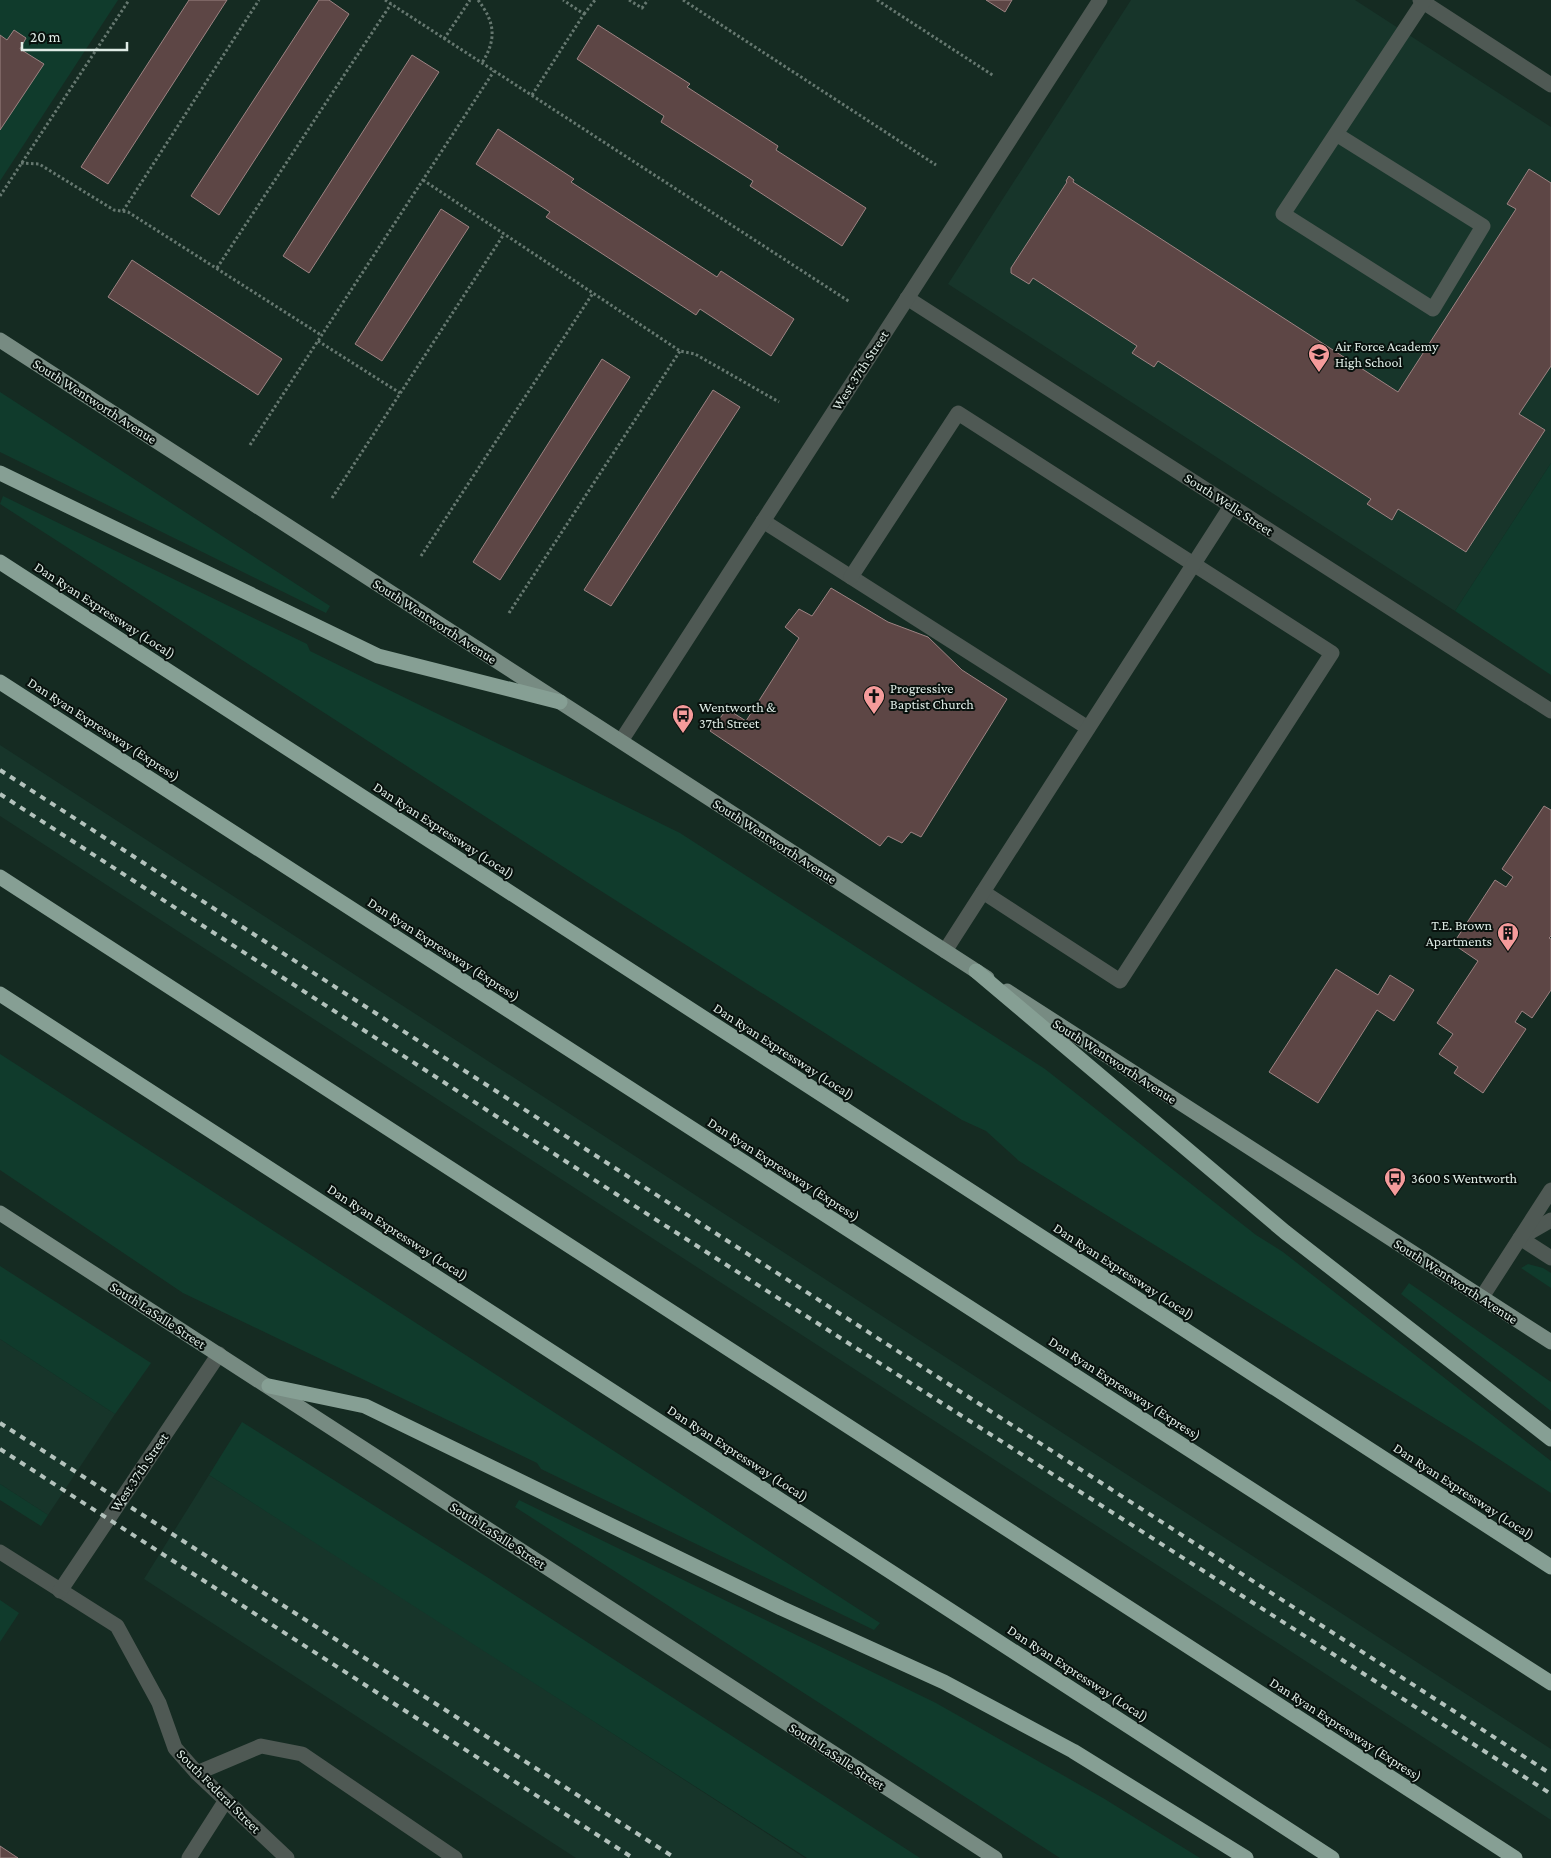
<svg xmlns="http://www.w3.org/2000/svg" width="1551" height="1858" font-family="'Crimson Pro',serif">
	<rect width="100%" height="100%" fill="#152b22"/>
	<g fill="#17352a">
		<polygon points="1131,0 1355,0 1551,127 1551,463 1455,611 948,284"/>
		<polygon points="0,745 1551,1749 1551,1820 0,816"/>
		<polygon points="0,1339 115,1414 48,1515 0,1484"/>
		<polygon points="209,1475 405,1599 805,1858 576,1858 144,1579"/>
	</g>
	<g fill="#103b2c">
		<polygon points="0,0 118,0 0,181"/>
		<polygon points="0,392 330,606 326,613 0,452"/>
		<polygon points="1551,463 1551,675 1455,611"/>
		<polygon points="3,496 307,644 310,651 680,833 1045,1069 1256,1235 1283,1252 1551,1461 1551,1493 1465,1437 1019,1161 986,1131 962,1120 590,884 0,504"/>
		<polygon points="0,1054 880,1623 874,1630 541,1469 537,1463 183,1293 0,1170"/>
		<polygon points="1528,1264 1543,1268 1551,1273 1551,1288 1521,1268"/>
		<polygon points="0,1266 151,1363 115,1414 0,1339"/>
		<polygon points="1409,1283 1551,1382 1551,1411 1401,1294"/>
		<polygon points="242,1422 487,1577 920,1858 807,1858 209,1475"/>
		<polygon points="0,1484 48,1515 41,1526 0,1500"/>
		<polygon points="519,1500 936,1703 1103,1798 1200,1858 1060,1858 515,1507"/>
		<polygon points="0,1600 19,1613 0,1642"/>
	</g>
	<g fill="#5d4645" stroke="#9d8383">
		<polygon points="189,0 227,0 108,184 81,167"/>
		<polygon points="319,0 329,0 349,14 219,215 191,196"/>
		<polygon points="986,0 1012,0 1005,12"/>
		<polygon points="598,25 690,84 687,87 778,146 776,150 866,208 842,246 750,186 753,181 661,122 664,116 577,59"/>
		<polygon points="14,30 26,38 20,49 44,64 0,130 0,35 7,40"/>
		<polygon points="412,55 439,72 309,273 283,256"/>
		<polygon points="498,129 574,179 571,182 717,277 721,271 794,319 771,356 700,309 696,315 546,217 550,212 476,164"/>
		<polygon points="1529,169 1551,183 1551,366 1519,414 1545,430 1466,552 1398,509 1392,520 1367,504 1371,499 1158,361 1154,367 1132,353 1137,346 1033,278 1029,284 1011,273 1011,268 1067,182 1066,181 1069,176 1074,180 1073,182 1398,392 1516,209 1507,204"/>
		<polygon points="441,209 469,227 382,361 355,344"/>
		<polygon points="132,260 282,359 258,395 108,297"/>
		<polygon points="602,359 630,377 500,580 473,562"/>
		<polygon points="713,390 740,407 611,606 584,590"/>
		<polygon points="831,588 888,622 928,637 962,670 1007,699 921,837 911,832 902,843 888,836 880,846 710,731 727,709 746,721 799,638 785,627 799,609 812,616"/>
		<polygon points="1544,806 1551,810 1551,936 1549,938 1551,939 1551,990 1532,1018 1522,1011 1515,1022 1526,1029 1483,1093 1454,1073 1458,1067 1439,1054 1453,1034 1437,1023 1478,961 1453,944 1495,880 1506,887 1513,877 1502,869"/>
		<polygon points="1336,969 1378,995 1390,975 1414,990 1394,1021 1377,1010 1318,1103 1269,1072"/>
		<polygon points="0,1846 18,1858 0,1858"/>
	</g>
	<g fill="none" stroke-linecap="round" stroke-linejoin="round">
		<g stroke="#667870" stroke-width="3" stroke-dasharray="2.5 2.5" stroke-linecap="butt">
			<polyline points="385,0 850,302"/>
			<path d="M478,0C495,22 497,39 482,63"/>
			<polyline points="629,0 642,8 648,0"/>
			<polyline points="683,0 936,165"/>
			<polyline points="877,0 994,76"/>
			<polyline points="584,14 595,0"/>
			<polyline points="444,39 470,0"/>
			<polyline points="532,95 584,14 563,0"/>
			<polyline points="21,163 39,164 114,210 128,212 321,335"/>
			<polyline points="423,180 680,351 695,354 779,402"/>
			<polyline points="0,196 129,0"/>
			<polyline points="123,211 259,0"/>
			<polyline points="217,268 391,4"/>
			<polyline points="318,341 400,393"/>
			<polyline points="250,445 494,71"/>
			<polyline points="332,498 504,234"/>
			<polyline points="421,556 593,293"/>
			<polyline points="509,613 680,351"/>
		</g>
		<g stroke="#4f5954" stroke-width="15">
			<polyline points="1420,0 1551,85"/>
			<polyline points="1336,134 1483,226 1433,309 1283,214 1423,2"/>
			<polyline points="907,298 1551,711"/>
			<polyline points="763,521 1088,728"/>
			<polyline points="851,577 958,413 1332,653 1120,981 983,892"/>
			<polyline points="621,741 1100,0"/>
			<polyline points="945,951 1231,506"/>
			<polyline points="1551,1220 1520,1238 1551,1258"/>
			<polyline points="1482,1297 1551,1190"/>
			<polyline points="0,1552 117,1626 159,1703 175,1748 197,1773 287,1858"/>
			<polyline points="60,1591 219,1354"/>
			<polyline points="197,1773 261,1746 302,1754 455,1858"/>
			<polyline points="189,1858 226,1800"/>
		</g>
		<g stroke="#778b82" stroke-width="15">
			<polyline points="0,340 987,978"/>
			<polyline points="1007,991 1551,1342"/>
			<polyline points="0,1213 995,1858"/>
		</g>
		<g stroke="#869f94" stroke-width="15">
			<polyline points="0,473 378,656 560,702"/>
			<polyline points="0,562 1551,1567"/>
			<polyline points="0,682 1551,1683"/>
			<polyline points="0,877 1515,1858"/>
			<polyline points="976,971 1285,1232 1551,1439"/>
			<polyline points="0,994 1332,1858"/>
			<polyline points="269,1386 365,1406 781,1608 944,1682 1073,1751 1246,1858"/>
		</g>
		<g stroke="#b3c2bc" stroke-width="4" stroke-dasharray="6 6" stroke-linecap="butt">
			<polyline points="0,770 1551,1774"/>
			<polyline points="0,794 616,1194 1551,1794"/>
			<polyline points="0,1423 675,1858"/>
			<polyline points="0,1449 633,1858"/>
		</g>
	</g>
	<defs>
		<g id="school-pin" transform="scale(1.125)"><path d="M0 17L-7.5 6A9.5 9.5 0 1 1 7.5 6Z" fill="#f59b9b" stroke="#08110d"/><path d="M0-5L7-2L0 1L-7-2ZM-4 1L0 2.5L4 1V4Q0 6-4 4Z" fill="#111"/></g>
		<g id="church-pin" transform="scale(1.125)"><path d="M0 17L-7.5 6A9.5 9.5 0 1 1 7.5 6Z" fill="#f59b9b" stroke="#08110d"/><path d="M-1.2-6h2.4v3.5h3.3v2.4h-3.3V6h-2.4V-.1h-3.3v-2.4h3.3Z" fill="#111"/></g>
		<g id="bus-pin" transform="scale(1.125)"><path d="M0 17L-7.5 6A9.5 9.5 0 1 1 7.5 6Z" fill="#f59b9b" stroke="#08110d"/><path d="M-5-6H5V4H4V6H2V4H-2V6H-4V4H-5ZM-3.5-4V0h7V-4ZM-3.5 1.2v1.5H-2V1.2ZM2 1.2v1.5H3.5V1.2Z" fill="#111"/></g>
		<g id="building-pin" transform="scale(1.125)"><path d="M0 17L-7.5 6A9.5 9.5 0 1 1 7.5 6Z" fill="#f59b9b" stroke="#08110d"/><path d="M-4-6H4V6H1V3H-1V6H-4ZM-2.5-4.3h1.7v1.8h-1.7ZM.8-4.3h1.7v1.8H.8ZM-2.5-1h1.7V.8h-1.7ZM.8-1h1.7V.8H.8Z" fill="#111"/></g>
	</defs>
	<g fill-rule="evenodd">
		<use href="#school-pin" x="1319" y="354"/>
		<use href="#church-pin" x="874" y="696"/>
		<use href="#bus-pin" x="683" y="715"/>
		<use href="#building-pin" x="1508" y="933"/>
		<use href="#bus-pin" x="1395" y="1178"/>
	</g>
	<g text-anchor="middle" stroke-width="4" stroke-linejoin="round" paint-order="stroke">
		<g font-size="14" fill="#dfece6" stroke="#08110d" text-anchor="start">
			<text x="1335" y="351">Air Force Academy<tspan x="1335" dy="16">High School</tspan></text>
			<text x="890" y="693">Progressive<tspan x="890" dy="16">Baptist Church</tspan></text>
			<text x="699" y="712">Wentworth &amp;<tspan x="699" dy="16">37th Street</tspan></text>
			<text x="1492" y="930" text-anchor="end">T.E. Brown<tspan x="1492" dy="16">Apartments</tspan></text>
			<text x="1411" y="1183">3600 S Wentworth</text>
		</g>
		<g font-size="14" fill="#dfece6" stroke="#08110d">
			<text transform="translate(860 370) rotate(-57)" y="5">West 37th Street</text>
			<text transform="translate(95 401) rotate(33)" y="5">South Wentworth Avenue</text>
			<text transform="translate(1229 504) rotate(33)" y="5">South Wells Street</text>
			<text transform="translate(105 610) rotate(33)" y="5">Dan Ryan Expressway (Local)</text>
			<text transform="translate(435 621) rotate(33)" y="5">South Wentworth Avenue</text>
			<text transform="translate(104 729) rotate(33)" y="5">Dan Ryan Expressway (Express)</text>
			<text transform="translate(444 830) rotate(33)" y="5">Dan Ryan Expressway (Local)</text>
			<text transform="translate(775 841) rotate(33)" y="5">South Wentworth Avenue</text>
			<text transform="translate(444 949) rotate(33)" y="5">Dan Ryan Expressway (Express)</text>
			<text transform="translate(784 1051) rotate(33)" y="5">Dan Ryan Expressway (Local)</text>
			<text transform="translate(1115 1061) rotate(33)" y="5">South Wentworth Avenue</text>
			<text transform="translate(784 1169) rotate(33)" y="5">Dan Ryan Expressway (Express)</text>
			<text transform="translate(398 1232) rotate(33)" y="5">Dan Ryan Expressway (Local)</text>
			<text transform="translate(1124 1271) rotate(33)" y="5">Dan Ryan Expressway (Local)</text>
			<text transform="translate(1456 1281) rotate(33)" y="5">South Wentworth Avenue</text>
			<text transform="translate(158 1315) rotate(33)" y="5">South LaSalle Street</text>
			<text transform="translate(1125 1388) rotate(33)" y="5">Dan Ryan Expressway (Express)</text>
			<text transform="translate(738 1453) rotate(33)" y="5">Dan Ryan Expressway (Local)</text>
			<text transform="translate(139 1472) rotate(-56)" y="5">West 37th Street</text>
			<text transform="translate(1464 1491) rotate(33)" y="5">Dan Ryan Expressway (Local)</text>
			<text transform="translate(498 1535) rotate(33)" y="5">South LaSalle Street</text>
			<text transform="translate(1078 1673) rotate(33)" y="5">Dan Ryan Expressway (Local)</text>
			<text transform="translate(1346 1729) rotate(33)" y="5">Dan Ryan Expressway (Express)</text>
			<text transform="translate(837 1756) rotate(33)" y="5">South LaSalle Street</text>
			<text transform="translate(219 1791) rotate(45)" y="5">South Federal Street</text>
		</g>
	</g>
	<path d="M22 42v8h105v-8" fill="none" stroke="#dfece6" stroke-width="2.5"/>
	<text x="30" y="42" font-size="15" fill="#dfece6" stroke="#08110d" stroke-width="4" paint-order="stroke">20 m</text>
</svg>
